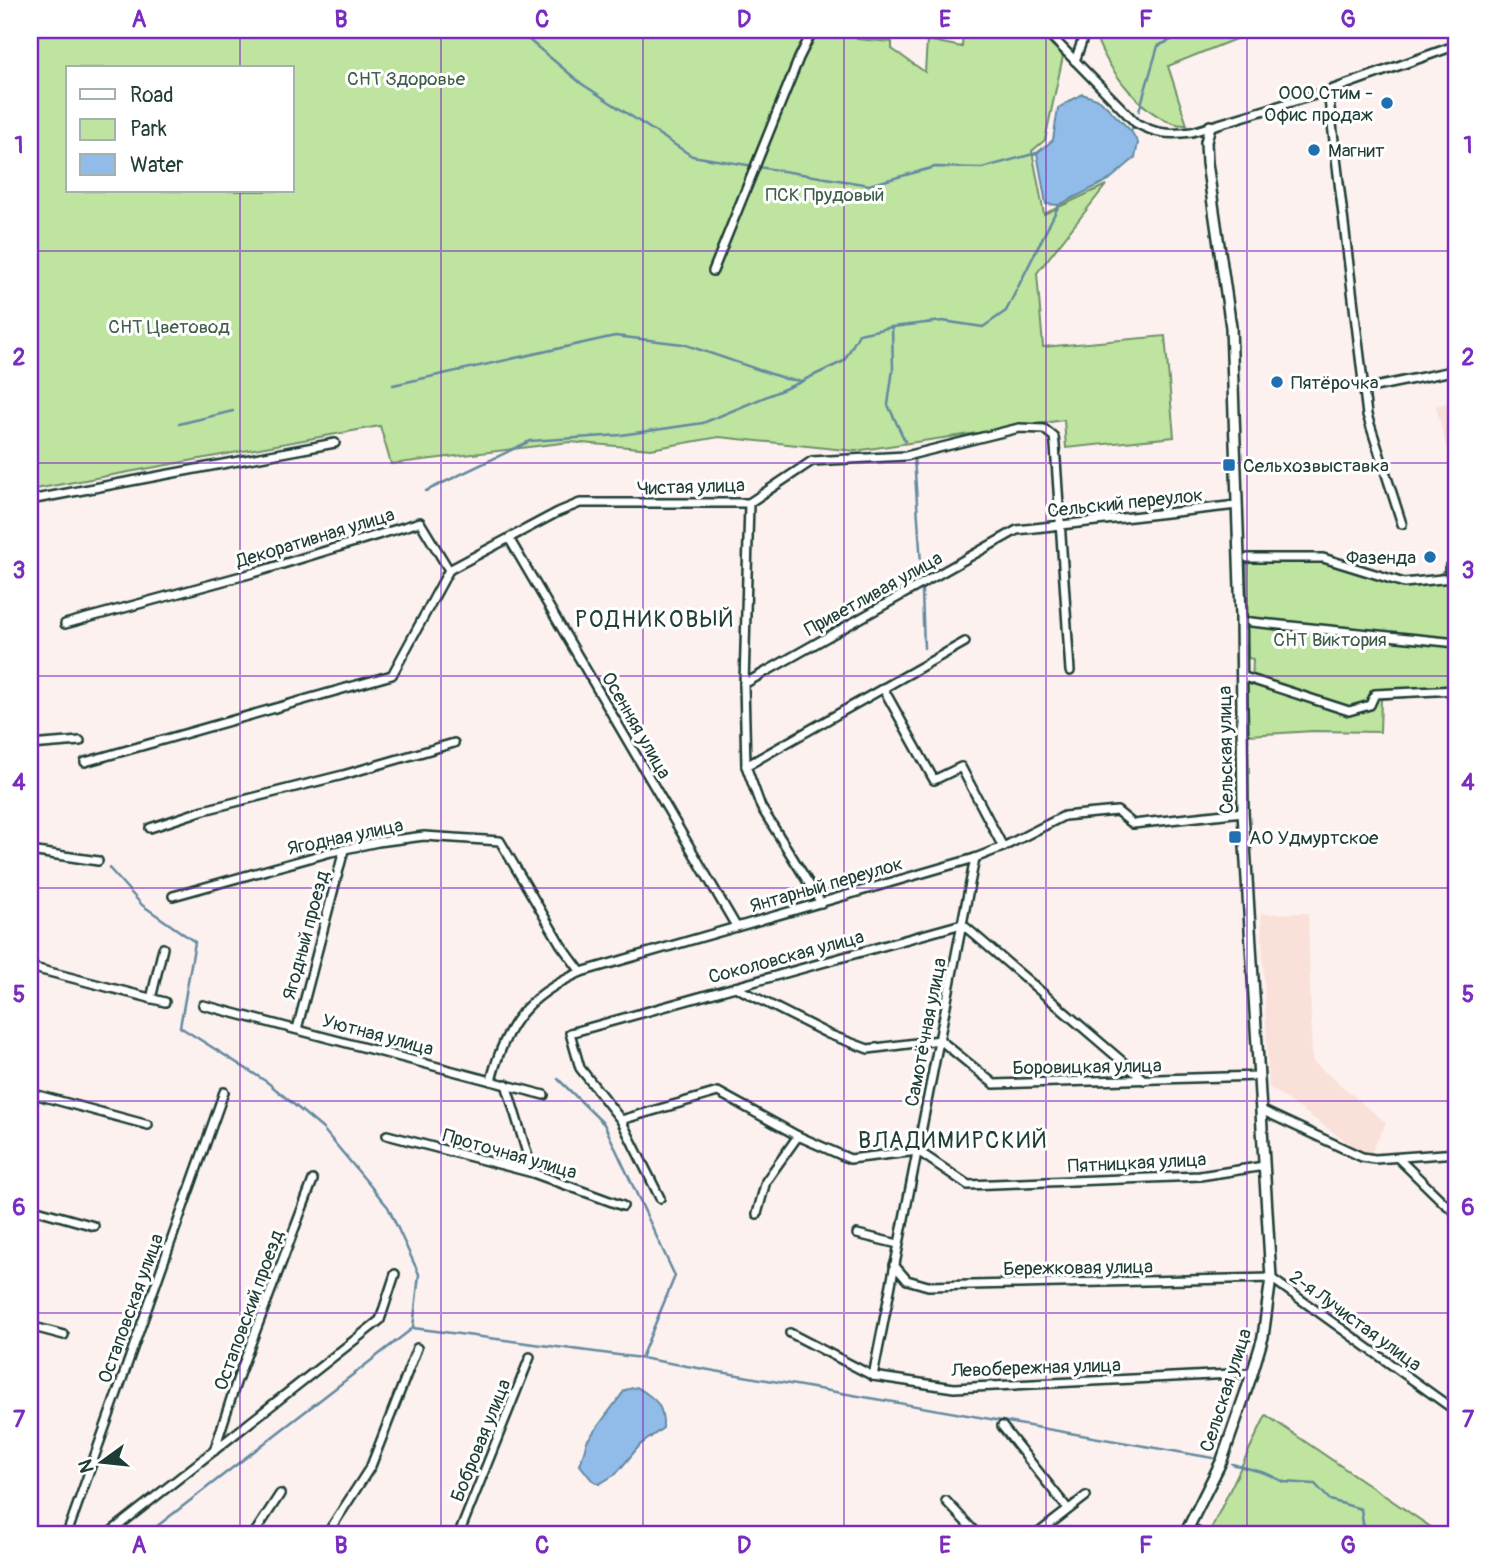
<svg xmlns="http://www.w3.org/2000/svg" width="1487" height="1564" font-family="Pangolin,sans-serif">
	<rect width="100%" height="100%" fill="#fcf1ee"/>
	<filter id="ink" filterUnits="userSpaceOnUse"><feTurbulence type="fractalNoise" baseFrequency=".0143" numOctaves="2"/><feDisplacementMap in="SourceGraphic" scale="14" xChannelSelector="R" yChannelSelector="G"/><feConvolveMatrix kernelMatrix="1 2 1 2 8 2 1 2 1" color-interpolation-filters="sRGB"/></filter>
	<g filter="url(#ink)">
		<g fill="#f9e0d9">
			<polygon points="1457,400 1457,463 1453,447 1446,447 1436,406"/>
			<polygon points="1308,913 1312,1061 1386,1123 1369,1157 1269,1087 1261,914"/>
		</g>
		<g fill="#bee49f" stroke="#6e906a" stroke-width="2" fill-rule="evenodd">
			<path d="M30,30H857V39L892,42V49L925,72L927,40L962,47L963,30H1037L1063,56L1045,140L1032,151L1044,214L1106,185L1037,273L1043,347L1165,336L1174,437L1066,448L1064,420L855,451L719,437L651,449L570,442L391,464L380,426L30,490ZM68,68H292V191H68Z"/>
			<path d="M1094,30H1258L1168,66L1187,125C1149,127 1102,64 1094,30Z"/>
			<polygon points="1457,529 1457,693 1381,699 1380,732 1313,731 1249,735 1247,683 1252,683 1253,659 1248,658 1247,555 1324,554 1404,578 1435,577 1445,570 1455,558 1452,530"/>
			<polygon points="1266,1415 1441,1534 1220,1534 1211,1529"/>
		</g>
		<g fill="#91bce9" stroke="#6389a1" stroke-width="2">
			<polygon points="1082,94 1100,100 1131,131 1138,143 1135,158 1109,180 1059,205 1046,204 1037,153 1053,140 1058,108"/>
			<path d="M637,1387C656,1399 664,1405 663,1428L640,1445L616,1474L599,1484L591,1479L580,1465L587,1441L625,1390Z"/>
		</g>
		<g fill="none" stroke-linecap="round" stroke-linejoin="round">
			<g stroke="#6389a1" stroke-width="2.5">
				<polyline points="517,30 582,84 692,156 869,185 935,167 982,168 1037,153"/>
				<polyline points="1139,111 1158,46 1192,30"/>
				<polyline points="1131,131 1133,127"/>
				<polyline points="892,327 893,369 888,405 905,441"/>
				<polyline points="393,385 615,336 683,344 786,379 802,381 844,361 859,334 892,327 943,321 983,327 1006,311 1059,205"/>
				<polyline points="179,424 233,411"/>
				<polyline points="914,457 922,580"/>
				<polyline points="426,491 530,441 621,435 703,423 801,382"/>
				<polyline points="922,591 924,648"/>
				<polyline points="109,868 142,905 195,942 180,1027 267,1082 323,1129 388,1207 419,1274 413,1328"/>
				<polyline points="558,1079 604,1124 675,1276 641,1358"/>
				<polyline points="1232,1464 1265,1473 1284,1482 1315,1484 1330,1500 1361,1509 1363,1524 1371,1534"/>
				<polyline points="147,1534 413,1328 641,1358 1213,1458"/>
			</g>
			<g stroke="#1f3d34" stroke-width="12">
				<g id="minor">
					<path d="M1045,30L1136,123C1156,134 1169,135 1192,132L1328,91L1457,45"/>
					<polyline points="1075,61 1086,30"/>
					<polyline points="1328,91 1367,415 1402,524"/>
					<polyline points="713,271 799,58 813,30"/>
					<polyline points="1365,389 1457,370"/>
					<polyline points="30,500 335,443"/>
					<polyline points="749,503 744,684 746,766 761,807 821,903"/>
					<polyline points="1454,533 1457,532"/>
					<polyline points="510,540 736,926"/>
					<polyline points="1248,558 1323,558 1404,583 1451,578 1449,568 1457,562"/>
					<polyline points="449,570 558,512 580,503 749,503 812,461 906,456 1019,428 1044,429 1054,437 1055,445 1070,671"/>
					<polyline points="1251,622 1457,643"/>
					<polyline points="65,624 260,571 420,522 449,570"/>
					<polyline points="1241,676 1349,711 1370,705 1375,694 1457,690"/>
					<polyline points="744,684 1017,530 1237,505"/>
					<polyline points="30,745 80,741"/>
					<polyline points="85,762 392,675 449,570"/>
					<polyline points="746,766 965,642"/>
					<polyline points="150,828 204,810 343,775 454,743"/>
					<polyline points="1003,847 1064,816 1117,811 1133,824 1243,812"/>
					<polyline points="30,851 98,861"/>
					<polyline points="173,896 331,852 378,842 424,836 500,841 561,945 581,972"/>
					<polyline points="30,967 165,1002"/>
					<polyline points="735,987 828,1034 868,1049 940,1040 994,1084 1259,1076"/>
					<polyline points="151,999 163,948"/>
					<polyline points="203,1005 544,1095"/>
					<polyline points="297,1029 344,850"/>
					<path d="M491,1081C505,1024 527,996 581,972L975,858L1003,847L961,767L934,780L883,688"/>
					<polyline points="506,1084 533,1173"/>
					<polyline points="30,1093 148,1125"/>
					<polyline points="1261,1110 1362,1157 1375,1159 1457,1153"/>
					<polyline points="621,1120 718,1092 798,1136 850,1159 918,1151 968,1185 1200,1176 1264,1166"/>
					<polyline points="387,1135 533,1173 623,1206"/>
					<polyline points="1398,1158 1444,1203 1457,1213"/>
					<polyline points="660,1198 621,1120 580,1068 570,1033 962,924 1144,1080"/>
					<polyline points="30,1208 94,1226"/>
					<polyline points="757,1214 766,1181 798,1136"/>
					<polyline points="857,1234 898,1244"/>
					<polyline points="894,1265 907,1280 928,1286 1271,1278 1457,1412"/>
					<polyline points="30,1326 64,1335"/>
					<polyline points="790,1333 873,1376 954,1388 1252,1373"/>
					<polyline points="873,1376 975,858"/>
					<polyline points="1002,1426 1068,1509"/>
					<polyline points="214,1451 237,1380 313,1180"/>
					<polyline points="946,1501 977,1534"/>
					<polyline points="1190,1528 1201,1534"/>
					<polyline points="67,1534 224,1092"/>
					<polyline points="108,1534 380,1320 395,1274"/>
					<polyline points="254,1534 280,1494"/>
					<polyline points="327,1534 371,1466 417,1348"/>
					<polyline points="459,1534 530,1357"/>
					<polyline points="1037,1534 1086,1496"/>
				</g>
			</g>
			<g stroke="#1f3d34" stroke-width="14">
				<polyline id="tertiary" points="1185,1534 1222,1460 1251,1377 1263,1337 1271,1278 1243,812 1241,616 1231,327 1207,163 1206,142 1210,126"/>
			</g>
			<use href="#minor" stroke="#fff" stroke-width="7"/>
			<use href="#tertiary" stroke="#fff" stroke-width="9"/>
		</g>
	</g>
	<path fill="none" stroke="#7b2cbf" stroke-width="2" stroke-opacity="0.55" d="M240,30V68M441,30V1534M643,30V1534M844,30V1534M1046,30V1534M1247,30V1534M240,191V1534M30,251H1457M30,463H1457M30,676H1457M30,888H1457M30,1101H1457M30,1313H1457"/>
	<g fill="#1f6fb2" stroke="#fff" stroke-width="2.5">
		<circle cx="1387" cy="103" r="7"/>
		<circle cx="1314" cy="150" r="7"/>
		<circle cx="1277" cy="382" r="7"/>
		<rect x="1222" y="458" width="14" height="14" rx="3.5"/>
		<circle cx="1430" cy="557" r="7"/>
		<rect x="1228" y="830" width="14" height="14" rx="3.5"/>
	</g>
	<g text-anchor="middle" stroke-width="6" stroke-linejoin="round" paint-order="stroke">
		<g font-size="19" fill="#3f5e49" stroke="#fff">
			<text x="406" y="85">СНТ Здоровье</text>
			<text x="825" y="201">ПСК Прудовый</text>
			<text x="169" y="333">СНТ Цветовод</text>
			<text x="1330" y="646">СНТ Виктория</text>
		</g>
		<g font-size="19" fill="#1f3d34" stroke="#fff" text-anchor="start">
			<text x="1373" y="99" text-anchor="end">ООО Стим -<tspan x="1373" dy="22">Офис продаж</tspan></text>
			<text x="1328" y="157">Магнит</text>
			<text x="1291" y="389">Пятёрочка</text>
			<text x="1243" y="472">Сельхозвыставка</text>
			<text x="1416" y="564" text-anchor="end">Фазенда</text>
			<text x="1249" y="844">АО Удмуртское</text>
		</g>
		<g font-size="19" fill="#1f3d34" stroke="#fff">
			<text transform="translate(691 486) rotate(-2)" y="7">Чистая улица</text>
			<text transform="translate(1125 502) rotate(-6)" y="7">Сельский переулок</text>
			<text transform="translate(315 537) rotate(-17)" y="7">Декоративная улица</text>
			<text transform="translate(873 593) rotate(-29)" y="7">Приветливая улица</text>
			<text transform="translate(637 725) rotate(60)" y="7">Осенняя улица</text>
			<text transform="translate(1225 750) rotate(-91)" y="7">Сельская улица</text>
			<text transform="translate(345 836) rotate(-12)" y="7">Ягодная улица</text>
			<text transform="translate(826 884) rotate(-16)" y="7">Янтарный переулок</text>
			<text transform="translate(305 935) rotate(-75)" y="7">Ягодный проезд</text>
			<text transform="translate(786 956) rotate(-15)" y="7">Соколовская улица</text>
			<text transform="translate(925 1032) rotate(-79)" y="7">Самотёчная улица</text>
			<text transform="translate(378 1034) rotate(15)" y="7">Уютная улица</text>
			<text transform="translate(1087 1066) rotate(-1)" y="7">Боровицкая улица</text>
			<text transform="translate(510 1153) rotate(16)" y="7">Проточная улица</text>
			<text transform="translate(1137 1162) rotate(-3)" y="7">Пятницкая улица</text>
			<text transform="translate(1078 1267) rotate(-1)" y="7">Бережковая улица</text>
			<text transform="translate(130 1308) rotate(-70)" y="7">Остаповская улица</text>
			<text transform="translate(248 1310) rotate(-70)" y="7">Остаповский проезд</text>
			<text transform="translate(1356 1320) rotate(36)" y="7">2-я Лучистая улица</text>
			<text transform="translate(1036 1367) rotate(-2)" y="7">Левобережная улица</text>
			<text transform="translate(1225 1390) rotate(-72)" y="7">Сельская улица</text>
			<text transform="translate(480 1440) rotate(-68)" y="7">Бобровая улица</text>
		</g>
		<g font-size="23" letter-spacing="2" fill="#1f3d34" stroke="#fff">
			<text x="655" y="627">РОДНИКОВЫЙ</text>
			<text x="953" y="1148">ВЛАДИМИРСКИЙ</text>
		</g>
	</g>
	<rect width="1487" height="1564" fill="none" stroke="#fff" stroke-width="77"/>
	<rect x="66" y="66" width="228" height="126" fill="#ffffff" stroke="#a5b1ae" stroke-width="2"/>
	<rect x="80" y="89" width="35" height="10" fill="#ffffff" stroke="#a5b1ae" stroke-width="2"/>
	<text x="130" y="102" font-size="21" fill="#1f3d34">Road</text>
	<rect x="80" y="119" width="35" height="21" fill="#bee49f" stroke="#a5b1ae" stroke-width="2"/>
	<text x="130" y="136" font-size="21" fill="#1f3d34">Park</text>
	<rect x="80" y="154" width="35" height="21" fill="#91bce9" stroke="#a5b1ae" stroke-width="2"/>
	<text x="130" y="172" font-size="21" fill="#1f3d34">Water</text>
	<g transform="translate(102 1462) rotate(255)" stroke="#ffffff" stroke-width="5" paint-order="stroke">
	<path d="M0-5L12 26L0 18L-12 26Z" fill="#1f3d34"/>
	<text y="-10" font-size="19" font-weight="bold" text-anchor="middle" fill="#1f3d34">N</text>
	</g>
	<rect x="38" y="38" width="1410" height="1488" fill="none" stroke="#7b2cbf" stroke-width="2.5"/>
	<g font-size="23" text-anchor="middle" font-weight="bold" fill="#7b2cbf">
		<text x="139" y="27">A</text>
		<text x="341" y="27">B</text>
		<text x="542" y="27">C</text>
		<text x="744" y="27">D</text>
		<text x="945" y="27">E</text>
		<text x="1146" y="27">F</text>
		<text x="1348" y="27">G</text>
		<text x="19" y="153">1</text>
		<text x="1468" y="153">1</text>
		<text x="19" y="365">2</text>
		<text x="1468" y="365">2</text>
		<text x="19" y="578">3</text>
		<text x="1468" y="578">3</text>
		<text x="19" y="790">4</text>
		<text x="1468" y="790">4</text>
		<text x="19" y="1002">5</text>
		<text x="1468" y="1002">5</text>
		<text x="19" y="1215">6</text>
		<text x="1468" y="1215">6</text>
		<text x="19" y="1427">7</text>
		<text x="1468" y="1427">7</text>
		<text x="139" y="1553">A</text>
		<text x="341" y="1553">B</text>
		<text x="542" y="1553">C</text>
		<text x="744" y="1553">D</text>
		<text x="945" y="1553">E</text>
		<text x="1146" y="1553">F</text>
		<text x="1348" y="1553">G</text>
	</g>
</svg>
